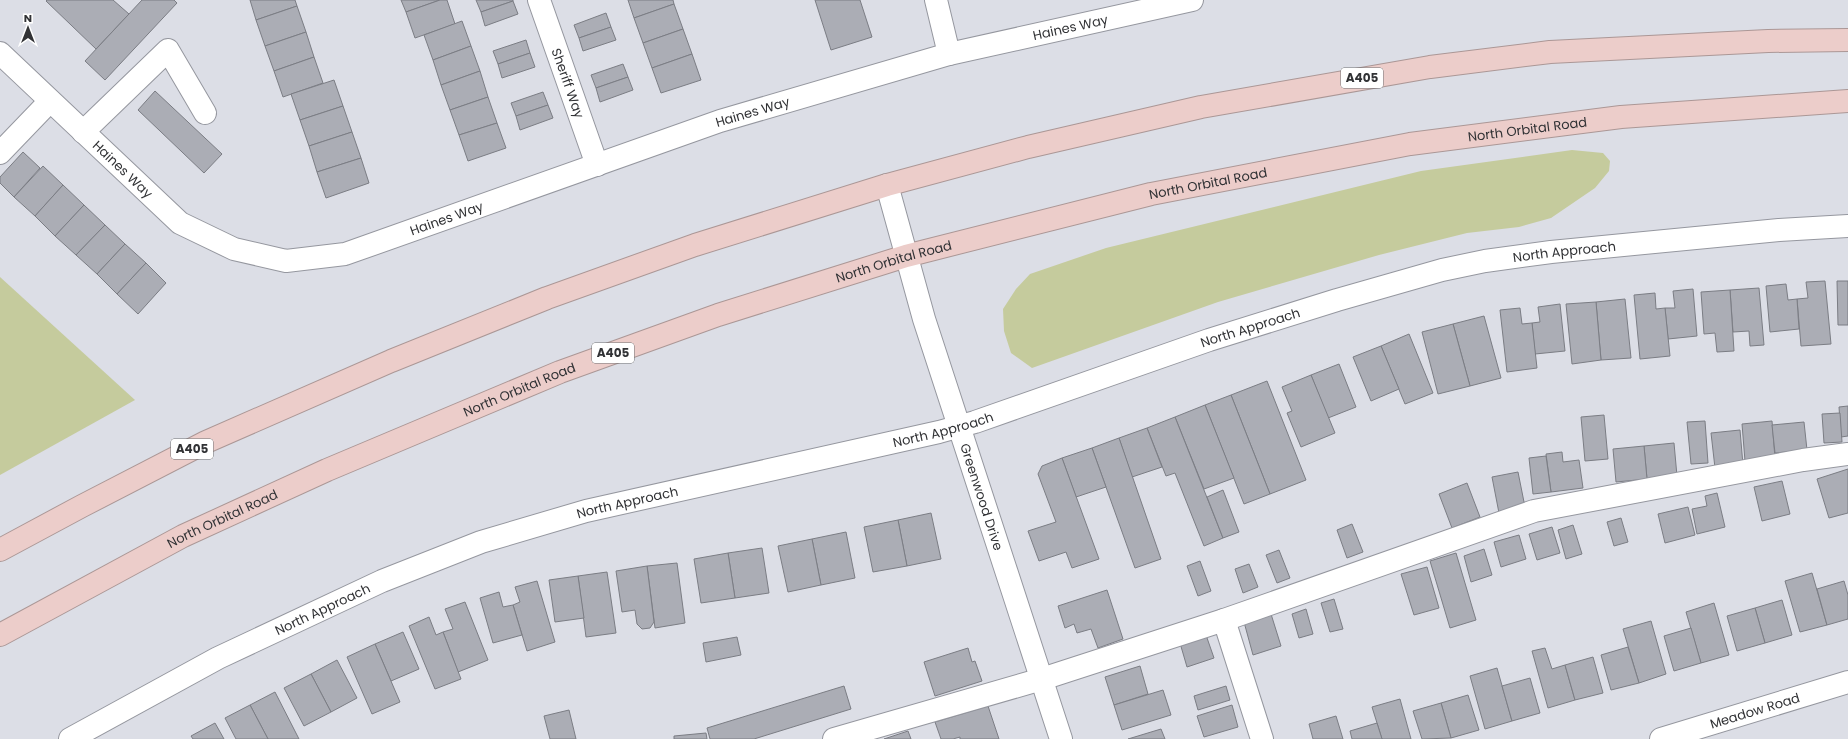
<svg xmlns="http://www.w3.org/2000/svg" width="1848" height="739" font-family="Poppins,sans-serif">
	<rect width="100%" height="100%" fill="#dcdee6"/>
	<g fill="#c5cb9d">
		<polygon points="1572,150 1603,153 1610,161 1609,171 1595,188 1551,218 1519,227 1467,233 1379,255 1218,302 1032,368 1011,353 1004,331 1003,309 1016,289 1030,274 1106,248 1421,171"/>
		<polygon points="0,277 135,400 0,475"/>
	</g>
	<g fill="#abadb5" stroke="#7b7d84">
		<polygon points="47,0 113,0 129,14 96,49 46,1"/>
		<polygon points="142,0 174,0 177,3 105,80 85,61"/>
		<polygon points="250,0 295,0 297,6 256,20"/>
		<polygon points="401,0 440,0 406,12"/>
		<polygon points="440,0 447,0 455,24 415,38 406,12"/>
		<polygon points="476,0 513,0 513,1 481,12"/>
		<polygon points="628,0 673,0 674,4 634,18"/>
		<polygon points="815,0 860,0 872,37 831,50"/>
		<polygon points="513,1 518,14 485,26 481,12"/>
		<polygon points="674,4 683,29 643,43 634,18"/>
		<polygon points="297,6 306,32 265,46 256,20"/>
		<polygon points="606,13 611,27 579,38 574,25"/>
		<polygon points="462,21 471,46 433,60 424,35"/>
		<polygon points="611,27 616,40 583,51 579,38"/>
		<polygon points="683,29 692,54 652,68 643,43"/>
		<polygon points="306,32 314,57 274,71 265,46"/>
		<polygon points="526,40 530,53 498,64 493,51"/>
		<polygon points="471,46 480,71 441,85 433,60"/>
		<polygon points="530,53 535,67 502,78 498,64"/>
		<polygon points="692,54 701,80 661,93 652,68"/>
		<polygon points="314,57 323,83 283,97 274,71"/>
		<polygon points="623,64 628,77 596,88 591,75"/>
		<polygon points="480,71 488,97 450,110 441,85"/>
		<polygon points="628,77 633,90 600,102 596,88"/>
		<polygon points="334,80 343,106 300,120 291,94"/>
		<polygon points="155,91 222,154 204,173 138,110"/>
		<polygon points="543,92 548,105 516,116 511,103"/>
		<polygon points="488,97 497,123 459,135 450,110"/>
		<polygon points="548,105 553,118 520,130 516,116"/>
		<polygon points="343,106 352,132 309,146 300,120"/>
		<polygon points="497,123 506,148 468,161 459,135"/>
		<polygon points="352,132 361,158 317,172 309,146"/>
		<polygon points="23,152 40,168 14,197 0,183 0,177"/>
		<polygon points="361,158 369,183 326,198 317,172"/>
		<polygon points="43,166 63,185 35,216 14,197"/>
		<polygon points="63,185 84,205 55,236 35,216"/>
		<polygon points="84,205 105,225 76,255 55,236"/>
		<polygon points="105,225 125,244 97,274 76,255"/>
		<polygon points="125,244 146,263 117,294 97,274"/>
		<polygon points="146,263 166,283 138,314 117,294"/>
		<polygon points="1825,281 1831,344 1801,346 1797,299 1808,298 1806,282"/>
		<polygon points="1837,281 1848,281 1848,325 1838,325"/>
		<polygon points="1786,284 1788,300 1797,299 1799,329 1770,332 1766,286"/>
		<polygon points="1759,288 1764,345 1750,346 1749,331 1733,332 1730,290"/>
		<polygon points="1693,289 1697,336 1668,339 1665,308 1675,308 1673,291"/>
		<polygon points="1730,290 1734,351 1717,352 1715,333 1704,334 1701,292"/>
		<polygon points="1655,293 1656,309 1665,308 1670,356 1640,359 1634,295"/>
		<polygon points="1625,299 1631,358 1601,360 1596,302"/>
		<polygon points="1596,302 1601,360 1572,364 1566,304"/>
		<polygon points="1560,304 1565,351 1535,354 1532,323 1540,322 1538,307"/>
		<polygon points="1520,308 1522,324 1532,323 1537,368 1507,372 1500,310"/>
		<polygon points="1484,316 1501,378 1470,386 1453,324"/>
		<polygon points="1453,324 1470,386 1438,394 1422,332"/>
		<polygon points="1409,334 1433,393 1405,404 1381,346"/>
		<polygon points="1381,346 1399,389 1371,401 1353,357"/>
		<polygon points="1339,364 1356,407 1328,418 1311,375"/>
		<polygon points="1311,375 1335,433 1301,447 1287,413 1292,411 1282,387"/>
		<polygon points="1267,381 1306,480 1270,494 1231,395"/>
		<polygon points="1231,395 1270,494 1244,504 1205,405"/>
		<polygon points="1205,405 1234,478 1204,489 1175,417"/>
		<polygon points="1848,406 1848,436 1841,437 1839,407"/>
		<polygon points="1840,413 1842,442 1824,443 1822,414"/>
		<polygon points="1604,415 1608,459 1585,461 1581,417"/>
		<polygon points="1175,417 1223,538 1204,546 1175,473 1166,476 1147,428"/>
		<polygon points="1705,421 1708,463 1691,464 1687,422"/>
		<polygon points="1772,421 1775,458 1745,461 1742,424"/>
		<polygon points="1804,422 1807,450 1775,453 1772,425"/>
		<polygon points="1147,428 1162,467 1132,477 1119,438"/>
		<polygon points="1740,430 1743,465 1715,468 1711,433"/>
		<polygon points="1119,438 1161,559 1135,568 1092,448"/>
		<polygon points="1674,443 1677,476 1647,479 1644,446"/>
		<polygon points="1644,446 1647,479 1616,482 1613,449"/>
		<polygon points="1092,448 1106,487 1076,497 1062,458"/>
		<polygon points="1562,452 1563,462 1579,460 1583,488 1551,492 1546,454"/>
		<polygon points="1546,456 1551,492 1533,494 1529,458"/>
		<polygon points="1062,458 1099,559 1072,568 1066,552 1039,561 1028,531 1056,522 1038,474 1042,466"/>
		<polygon points="1848,469 1848,513 1829,518 1817,479"/>
		<polygon points="1518,472 1525,507 1499,513 1492,477"/>
		<polygon points="1782,481 1790,514 1762,521 1754,487"/>
		<polygon points="1467,483 1480,517 1452,528 1439,494"/>
		<polygon points="1223,490 1239,532 1223,538 1207,497"/>
		<polygon points="1717,493 1725,527 1697,534 1692,509 1707,506 1705,496"/>
		<polygon points="1688,507 1695,535 1665,543 1658,514"/>
		<polygon points="931,513 941,559 907,566 898,520"/>
		<polygon points="1621,518 1628,542 1614,546 1607,522"/>
		<polygon points="898,520 907,566 873,572 864,527"/>
		<polygon points="1352,524 1363,552 1347,558 1337,530"/>
		<polygon points="1573,525 1582,554 1566,559 1558,530"/>
		<polygon points="1552,527 1560,553 1537,560 1529,534"/>
		<polygon points="846,532 855,578 821,585 812,539"/>
		<polygon points="1519,535 1526,559 1501,567 1494,542"/>
		<polygon points="812,539 821,585 788,592 778,546"/>
		<polygon points="762,548 769,593 735,598 728,553"/>
		<polygon points="1484,549 1492,575 1471,582 1464,556"/>
		<polygon points="1279,550 1290,578 1277,583 1266,555"/>
		<polygon points="728,553 735,598 701,603 694,559"/>
		<polygon points="1456,553 1476,620 1450,628 1430,561"/>
		<polygon points="1200,561 1211,591 1198,596 1187,566"/>
		<polygon points="677,563 685,623 655,628 647,566"/>
		<polygon points="1249,564 1258,587 1243,593 1235,569"/>
		<polygon points="647,566 654,622 650,628 642,629 637,624 635,610 622,612 616,571"/>
		<polygon points="1427,567 1439,608 1414,615 1401,574"/>
		<polygon points="607,572 616,633 586,637 578,576"/>
		<polygon points="1812,573 1827,625 1800,632 1785,581"/>
		<polygon points="578,576 584,618 555,622 549,580"/>
		<polygon points="537,581 555,642 527,651 513,605 520,602 515,587"/>
		<polygon points="1844,581 1848,595 1848,619 1827,625 1817,589"/>
		<polygon points="1107,590 1123,639 1098,648 1091,629 1077,633 1074,624 1065,628 1058,606"/>
		<polygon points="499,592 503,607 513,605 522,635 493,643 480,598"/>
		<polygon points="1334,599 1343,629 1330,632 1321,603"/>
		<polygon points="1782,600 1792,635 1765,643 1755,608"/>
		<polygon points="465,602 488,660 458,672 443,632 453,629 445,609"/>
		<polygon points="1714,603 1729,655 1701,663 1686,612"/>
		<polygon points="1755,608 1765,643 1737,651 1727,616"/>
		<polygon points="1306,609 1313,634 1299,638 1292,614"/>
		<polygon points="1271,614 1281,646 1253,655 1244,622"/>
		<polygon points="429,617 436,635 443,632 461,679 435,689 409,626"/>
		<polygon points="1651,621 1666,674 1639,683 1623,629"/>
		<polygon points="1691,628 1701,663 1674,671 1664,636"/>
		<polygon points="403,632 419,669 391,681 375,644"/>
		<polygon points="1206,635 1214,658 1187,667 1180,643"/>
		<polygon points="737,637 741,655 706,662 703,643"/>
		<polygon points="375,644 400,702 372,714 347,657"/>
		<polygon points="1628,647 1639,683 1611,690 1601,655"/>
		<polygon points="968,648 972,662 975,661 982,681 935,696 924,662"/>
		<polygon points="1545,648 1552,669 1565,665 1575,700 1548,708 1532,651"/>
		<polygon points="1593,657 1603,693 1575,700 1565,665"/>
		<polygon points="337,660 357,698 331,712 311,674"/>
		<polygon points="1140,666 1148,694 1114,705 1105,677"/>
		<polygon points="1497,668 1512,721 1485,729 1470,676"/>
		<polygon points="311,674 331,712 304,726 284,688"/>
		<polygon points="1530,678 1540,713 1512,721 1502,686"/>
		<polygon points="844,686 851,709 754,739 710,739 707,728"/>
		<polygon points="1226,686 1230,700 1198,710 1194,696"/>
		<polygon points="1163,690 1171,715 1122,730 1114,705"/>
		<polygon points="275,692 299,739 268,739 250,705"/>
		<polygon points="1468,695 1479,730 1451,738 1441,703"/>
		<polygon points="1400,699 1411,739 1382,739 1372,707"/>
		<polygon points="1441,703 1451,738 1422,739 1413,711"/>
		<polygon points="250,705 268,739 236,739 225,718"/>
		<polygon points="1232,705 1238,727 1204,737 1197,716"/>
		<polygon points="988,706 999,739 960,739 960,737 953,739 941,739 935,722"/>
		<polygon points="569,710 576,739 550,739 544,716"/>
		<polygon points="1336,716 1343,739 1313,739 1309,724"/>
		<polygon points="215,723 224,739 193,739 191,736"/>
		<polygon points="1377,723 1382,739 1352,739 1350,731"/>
		<polygon points="1161,729 1165,739 1128,739"/>
		<polygon points="908,731 911,739 884,739"/>
		<polygon points="706,733 707,739 674,739 674,736"/>
	</g>
	<g fill="none" stroke-linecap="round" stroke-linejoin="round">
		<g stroke="#95979f" stroke-width="24">
			<g id="minor">
				<path id="s1" d="M539,0L597,165"/>
				<polyline points="936,0 949,54"/>
				<path id="s2" d="M0,53L180,223L234,249L286,261L345,254L720,121L949,54L1192,0"/>
				<polyline points="83,132 168,50 205,113"/>
				<polyline points="0,153 50,101"/>
				<path id="s3" d="M887,185L924,319L1061,739"/>
				<polyline points="1224,620 1262,739"/>
				<path id="s4" d="M70,739L218,658L382,581L481,542L586,511L939,432L975,422L1209,340L1337,300L1442,270L1485,261L1551,252L1779,230L1848,226"/>
				<polyline points="834,739 1042,679 1224,620 1534,511 1803,460 1848,454"/>
				<path id="s5" d="M1661,739L1848,682"/>
			</g>
		</g>
		<g stroke="#ab9796" stroke-width="24">
			<g id="highway">
				<polyline points="0,550 82,506 206,442 391,361 547,298 695,245 887,185 1028,147 1201,107 1430,67 1550,52 1768,41 1848,40"/>
				<path id="s6" d="M0,635L183,536L327,470L560,372L718,315L906,256L1151,194L1410,144L1621,117L1848,101"/>
			</g>
		</g>
		<use href="#minor" stroke="#fff" stroke-width="22"/>
		<use href="#highway" stroke="#eccdca" stroke-width="22"/>
	</g>
	<g text-anchor="middle" stroke-width="3" stroke-linejoin="round" paint-order="stroke">
		<g fill="#fff" stroke="#6f7072" stroke-width="1">
			<rect x="1341" y="68" width="42" height="20" rx="3"/>
			<rect x="592" y="343" width="42" height="20" rx="3"/>
			<rect x="171" y="439" width="42" height="20" rx="3"/>
		</g>
		<g font-size="12" font-weight="bold" fill="#313235">
			<text x="1362" y="82">A405</text>
			<text x="613" y="357">A405</text>
			<text x="192" y="453">A405</text>
		</g>
		<g font-size="13" fill="#313235" stroke="#fff">
			<text dy="5" stroke="none"><textPath href="#s2" startOffset="1181">Haines Way</textPath></text>
			<text dy="5" stroke="none"><textPath href="#s1" startOffset="88">Sheriff Way</textPath></text>
			<text dy="5" stroke="none"><textPath href="#s2" startOffset="852">Haines Way</textPath></text>
			<text dy="5" stroke="none"><textPath href="#s6" startOffset="1619">North Orbital Road</textPath></text>
			<text dy="5" stroke="none"><textPath href="#s2" startOffset="169">Haines Way</textPath></text>
			<text dy="5" stroke="none"><textPath href="#s6" startOffset="1295">North Orbital Road</textPath></text>
			<text dy="5" stroke="none"><textPath href="#s2" startOffset="528">Haines Way</textPath></text>
			<text dy="5" stroke="none"><textPath href="#s4" startOffset="1580">North Approach</textPath></text>
			<text dy="5" stroke="none"><textPath href="#s6" startOffset="971">North Orbital Road</textPath></text>
			<text dy="5" stroke="none"><textPath href="#s4" startOffset="1256">North Approach</textPath></text>
			<text dy="5" stroke="none"><textPath href="#s6" startOffset="575">North Orbital Road</textPath></text>
			<text dy="5" stroke="none"><textPath href="#s4" startOffset="932">North Approach</textPath></text>
			<text dy="5" stroke="none"><textPath href="#s3" startOffset="326">Greenwood Drive</textPath></text>
			<text dy="5" stroke="none"><textPath href="#s4" startOffset="608">North Approach</textPath></text>
			<text dy="5" stroke="none"><textPath href="#s6" startOffset="251">North Orbital Road</textPath></text>
			<text dy="5" stroke="none"><textPath href="#s4" startOffset="284">North Approach</textPath></text>
			<text dy="5" stroke="none"><textPath href="#s5" startOffset="98">Meadow Road</textPath></text>
		</g>
	</g>
	<g transform="translate(28 28)" stroke="#ffffff" stroke-width="3" paint-order="stroke">
	<path d="M0-3L7 15L0 10L-7 15Z" fill="#313235"/>
	<text y="-6" font-size="11" font-weight="bold" text-anchor="middle" fill="#313235">N</text>
	</g>
</svg>
